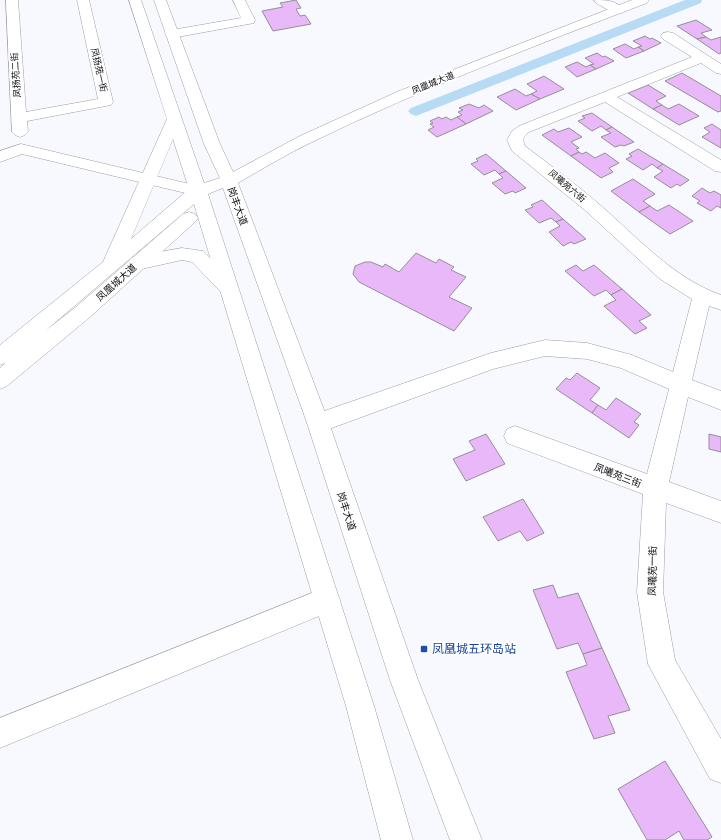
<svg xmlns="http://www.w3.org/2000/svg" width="721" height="840" font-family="Poppins,'Noto Sans SC',sans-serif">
	<rect width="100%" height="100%" fill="#f8f8ff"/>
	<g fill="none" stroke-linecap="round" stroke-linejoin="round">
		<polygon fill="#b7dbf4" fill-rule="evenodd" points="685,0 702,0 701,3 421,114 416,116 411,114 408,111 411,108"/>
	</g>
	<g fill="#e8b8f9" stroke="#958f97">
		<polygon points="296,0 301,8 296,9 300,16 305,15 311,24 273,31 262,11 283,7 280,3"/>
		<polygon points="696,20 712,30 701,33 706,37 697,39 677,26"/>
		<polygon points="645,36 650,39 652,38 661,43 644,51 638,47 642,46 633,41"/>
		<polygon points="706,37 711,40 721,37 721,53 719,54 697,39"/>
		<polygon points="625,44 634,49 638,47 644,51 626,58 613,49"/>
		<polygon points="597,53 603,57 605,56 614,61 596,69 590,65 594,64 585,58"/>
		<polygon points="577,62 586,67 590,65 596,69 577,77 565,67"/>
		<polygon points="682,73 721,96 721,111 718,112 665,81"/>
		<polygon points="544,76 564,89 540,99 531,94 537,91 527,84"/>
		<polygon points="648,85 666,96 656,101 662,105 653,109 628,93"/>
		<polygon points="515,89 526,96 531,94 540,99 516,110 497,97"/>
		<polygon points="469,104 479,108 484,105 493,111 466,124 457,117 462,115 458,112 463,110 459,108"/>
		<polygon points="679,104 699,116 679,125 653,109 662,105 668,109"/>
		<polygon points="592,113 612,127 606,130 601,126 592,131 578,121 585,118 582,116"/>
		<polygon points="439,117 442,119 446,117 451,120 457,117 466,124 437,137 428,130 434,127 430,124 433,123 430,121"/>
		<polygon points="712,124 721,130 721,148 702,137 710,132 704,128"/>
		<polygon points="612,127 634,142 624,146 621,145 615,147 601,137 611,133 606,130"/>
		<polygon points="569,128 582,137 571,142 579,148 576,149 579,152 571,156 542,135 554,129 558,132"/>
		<polygon points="638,149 663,164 657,168 652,164 643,170 626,159 632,156 629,154"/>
		<polygon points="579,152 582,154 586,152 595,158 605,153 619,163 609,168 613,172 601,178 571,156"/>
		<polygon points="486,154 506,171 499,174 495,170 484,175 471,164 478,161 476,159"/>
		<polygon points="663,164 689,180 680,186 677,184 671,188 654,177 663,171 657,168"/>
		<polygon points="506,171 526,188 515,193 513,191 505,194 492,183 503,178 499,174"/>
		<polygon points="633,179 655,194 643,201 650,206 639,212 611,191"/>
		<polygon points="702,188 710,193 714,191 721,195 721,208 717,206 711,211 697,203 700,201 692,196"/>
		<polygon points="542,200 563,219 556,222 551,218 539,223 525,210 533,207 531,205"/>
		<polygon points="669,205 693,221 670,234 639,212 650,206 657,211"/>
		<polygon points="563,219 586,239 574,244 571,242 563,246 549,232 560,226 556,222"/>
		<polygon points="416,253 436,263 439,259 454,267 451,270 466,277 449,297 472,308 454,331 359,282 353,274 355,266 365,262 371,262 383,267 385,264 399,272"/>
		<polygon points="576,265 583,271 594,265 622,289 611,295 606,290 594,296 565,271"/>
		<polygon points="622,289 651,315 639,321 647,328 635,334 604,306 616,300 611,295"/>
		<polygon points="577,373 600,388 590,400 598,405 592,413 556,389 566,378 570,380"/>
		<polygon points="616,398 641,414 634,422 639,425 629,438 592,413 598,405 606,410"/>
		<polygon points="486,434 505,464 466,481 453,459 475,450 469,441"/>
		<polygon points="709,434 721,437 721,452 709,449"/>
		<polygon points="523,499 544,533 527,541 520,531 498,541 483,517"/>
		<polygon points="553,585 558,598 578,593 602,648 583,654 578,643 557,649 533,590"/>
		<polygon points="602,648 630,710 608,716 615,733 594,739 566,672 587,665 583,654"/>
		<polygon points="665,761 712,837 707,840 684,840 679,831 665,840 647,840 618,789"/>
	</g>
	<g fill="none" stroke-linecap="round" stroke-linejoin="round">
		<g stroke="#9d9ea8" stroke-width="1">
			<g id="minor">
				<polygon points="6,0 18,0 26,112 98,99 77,0 89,0 113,102 111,105 27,121 28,132 25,135 20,137 15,135 12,132"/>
				<polygon points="233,0 245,0 255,20 254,23 172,38 167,37 165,34 167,31 172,30 241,18"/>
				<path d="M594,0C605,0 617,0 624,10L622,13C613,15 604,7 596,3Z"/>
				<path d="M668,32L673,33L721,64V74L716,73L701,63L617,97L721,160V172L715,171L605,102L529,132C523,137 522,139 525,146C550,165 576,184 599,204C637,237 673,278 721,295V310L709,306L692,380L721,391V410L688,397L669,482L721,501V523L666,503L663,592L675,660L721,739V783L710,779L648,664L637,592L643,494L507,443L504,436L507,429L515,426L647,474L669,389L621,368L587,359L545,356L493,369L318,433L310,430L307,423L310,416L491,353L545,340L587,343L632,355L673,372L692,299L660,279L586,211L512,151L507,140L512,131L519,126L692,57L663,39L661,36L663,33Z"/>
				<polygon points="21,144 198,186 204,187 206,191 204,195 198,196 22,154 0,162 0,151"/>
				<polygon points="182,248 203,251 236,283 238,288 236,293 229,295 222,293 192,262 182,260 137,270 131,268 128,263 131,258 137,256"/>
				<polygon points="327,587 336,591 340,600 336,609 0,748 0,718"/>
			</g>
		</g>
		<g stroke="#9d9ea8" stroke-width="1">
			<path id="major" d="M129,0H141L204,183L220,178L204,144L154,0H166L220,144L233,172L300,136L399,91L632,0H649L647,3C534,46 421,89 312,142C287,154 262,169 238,183L329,423L418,680L482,840H450L390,680L307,423L223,188L208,194L374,706L413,840H381L346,706L194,204L45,331L76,307L183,214L189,212L195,214L198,218L195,222L90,317L7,386L0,389V368L5,363L0,365V345L103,262L167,119ZM173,139L189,189L131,239Z"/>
		</g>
		<use href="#minor" fill="#fff" fill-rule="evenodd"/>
		<use href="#major" fill="#fff" fill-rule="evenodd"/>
	</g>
	<rect fill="#1a4fb4" stroke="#fff" stroke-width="1.5" x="420" y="645" width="8" height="8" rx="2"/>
	<g text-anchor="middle" stroke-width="4" stroke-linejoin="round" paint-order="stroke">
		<g font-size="9" fill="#0e0e11" stroke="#fff">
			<text transform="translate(99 70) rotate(77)" y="3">凤扬苑一街</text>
			<text transform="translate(16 75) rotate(-94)" y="3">凤扬苑二街</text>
			<text transform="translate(433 83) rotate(-22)" y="3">凤凰城大道</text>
			<text transform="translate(567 186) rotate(40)" y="3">凤曦苑六街</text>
		</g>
		<g font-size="10" fill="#0e0e11" stroke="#fff">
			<text transform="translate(238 206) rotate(70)" y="4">岗丰大道</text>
			<text transform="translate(116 282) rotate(-42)" y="4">凤凰城大道</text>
			<text transform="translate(618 475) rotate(21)" y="4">凤曦苑三街</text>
			<text transform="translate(347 511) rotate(72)" y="4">岗丰大道</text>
			<text transform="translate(652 571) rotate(-89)" y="4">凤曦苑一街</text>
		</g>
		<g font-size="12" fill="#164399" stroke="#fff" text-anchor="start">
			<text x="432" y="653">凤凰城五环岛站</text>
		</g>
	</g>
</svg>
